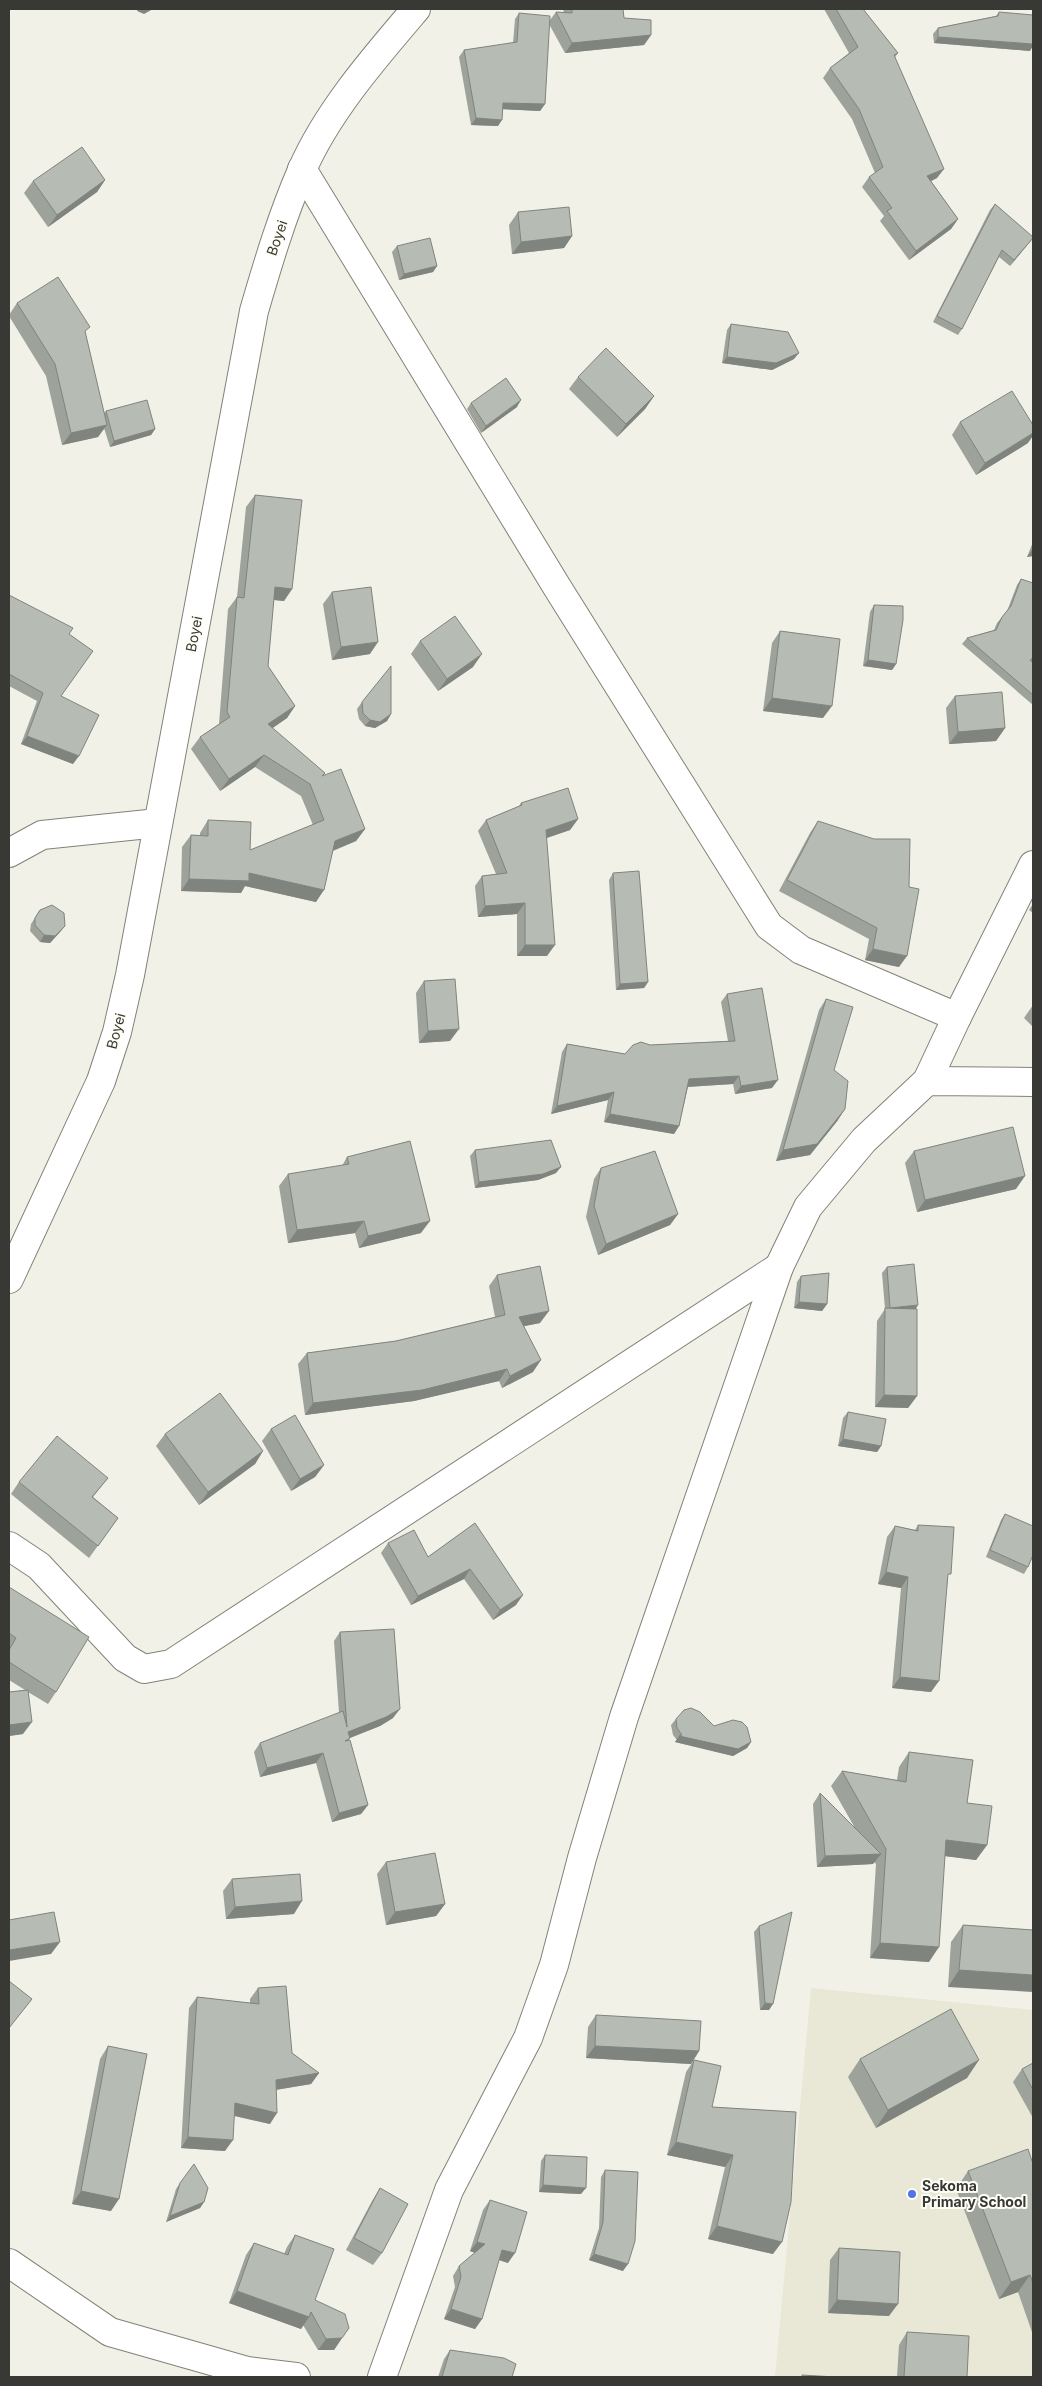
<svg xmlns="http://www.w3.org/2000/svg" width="1042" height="2386" font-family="Inter,sans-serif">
	<rect width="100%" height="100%" fill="#f2f1e7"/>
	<polygon fill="#e9e7d5" points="811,1988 1033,2010 1033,2377 775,2377"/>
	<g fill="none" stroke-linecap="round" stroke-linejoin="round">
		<g stroke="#838279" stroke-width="30">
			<g id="minor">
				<polyline points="302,169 557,587 769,926 801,950 957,1017"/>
				<polyline points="9,853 42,835 158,823"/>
				<polyline points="927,1081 957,1017 1033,865"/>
				<path d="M9,1279L101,1081L117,1032L130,975L254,311C268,263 282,216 302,170C327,112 375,57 416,9"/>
				<polyline points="9,1546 39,1566 125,1658 144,1669 171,1664 779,1267"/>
				<polyline points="9,2263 110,2332 247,2371 296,2377"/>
				<polyline points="382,2377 449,2190 528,2038 554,1965 582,1858 624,1717 779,1267 808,1207 864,1140 927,1081 1033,1082"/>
			</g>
		</g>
		<use href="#minor" stroke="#fff" stroke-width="28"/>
	</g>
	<g fill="#9da29b">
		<polygon points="563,9 623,9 624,18 651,35 644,45 565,53 549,24 545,104 540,111 503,109 498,126 471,125 459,57 464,50 513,43 515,19 519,13 550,20 556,12 564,13"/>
		<polygon points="824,9 863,9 898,53 895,57 937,178 931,181 958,219 951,229 909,260 880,221 884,216 862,187 869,177 875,173 852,119 823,78 830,68 849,53"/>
		<polygon points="999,12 1030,51 934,43 933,34 938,28 996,16"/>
		<polygon points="105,180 97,192 48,227 24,193 33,181"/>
		<polygon points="995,204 1033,238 1010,266 999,257 962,329 958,335 933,322 990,210"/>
		<polygon points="518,212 572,236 564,248 512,254 509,225"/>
		<polygon points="397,246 437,266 433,272 399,280 392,252"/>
		<polygon points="17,303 85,334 104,413 106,411 155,429 151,435 110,447 104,428 98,437 62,445 46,376 9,316 9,315"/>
		<polygon points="731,324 794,359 772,370 722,363 727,330"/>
		<polygon points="578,377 654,396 645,409 617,437 569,389"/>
		<polygon points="471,403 517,407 481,433 467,409"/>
		<polygon points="960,422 1028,443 976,475 952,435"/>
		<polygon points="255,495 292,589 284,601 273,600 268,666 295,706 287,718 272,728 322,776 365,829 356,841 333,851 316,902 245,886 241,893 181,891 182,847 191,835 200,835 200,833 208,820 250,850 313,825 301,796 255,767 220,791 191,749 200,737 219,724 228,609 237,597 246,507"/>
		<polygon points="1033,542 1033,556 1027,557"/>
		<polygon points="1021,579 1033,662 1032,662 1033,664 1033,705 962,644 967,638 994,630 997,623 1007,611 1017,585"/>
		<polygon points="332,592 370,654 332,660 323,604"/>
		<polygon points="9,595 69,634 61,696 73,764 21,744 37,701 9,686"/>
		<polygon points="874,605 896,664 892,670 863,666 870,612"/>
		<polygon points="780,631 823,718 763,711 772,643"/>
		<polygon points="420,641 473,667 438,691 411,654"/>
		<polygon points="955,696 1005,728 996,741 949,744 946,708"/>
		<polygon points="362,702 391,714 387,721 375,728 365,726 359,719 357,709"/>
		<polygon points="521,803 578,819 570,830 546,838 547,956 517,956 517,914 478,917 475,886 482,876 496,874 478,831 486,820 519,806"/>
		<polygon points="818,821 899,967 865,960 869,939 779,891 810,833"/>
		<polygon points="613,873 648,982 644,988 616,990 609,880"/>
		<polygon points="1033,904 1033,913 1029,910"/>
		<polygon points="40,910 65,926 60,932 50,943 40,942 30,931 31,924"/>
		<polygon points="424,981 450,1041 419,1043 416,993"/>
		<polygon points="727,994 772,1088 735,1094 733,1084 688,1087 679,1126 674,1134 604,1122 608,1100 551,1114 562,1052 567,1044 625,1054 650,1045 728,1041 721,1002"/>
		<polygon points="826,999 834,1070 838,1120 810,1155 776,1161 819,1010"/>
		<polygon points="1033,1005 1033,1027 1024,1018"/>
		<polygon points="475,1150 556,1173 538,1180 475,1188 470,1156"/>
		<polygon points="914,1151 1016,1189 917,1212 905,1163"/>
		<polygon points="347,1157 421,1233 359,1248 355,1233 288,1243 279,1186 288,1174 342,1166"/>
		<polygon points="601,1168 678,1214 670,1225 598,1255 586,1217 594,1179"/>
		<polygon points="887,1267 916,1309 917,1396 908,1408 875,1407 877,1321 885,1309 882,1273"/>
		<polygon points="497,1275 540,1323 524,1326 533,1372 502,1388 499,1381 414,1401 305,1415 298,1364 307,1353 396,1341 495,1317 489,1286"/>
		<polygon points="801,1276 827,1304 822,1311 794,1308 797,1282"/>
		<polygon points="848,1412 881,1446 877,1452 838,1446 843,1418"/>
		<polygon points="271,1429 324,1465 315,1477 291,1491 262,1441"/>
		<polygon points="165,1434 263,1451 255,1464 199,1505 156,1446"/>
		<polygon points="108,1478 93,1497 118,1518 89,1558 11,1494 19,1482"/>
		<polygon points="1005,1514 1028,1567 1024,1574 986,1557 1001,1520"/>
		<polygon points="475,1523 516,1605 493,1620 464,1579 411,1605 381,1553 388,1543 428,1557"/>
		<polygon points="918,1525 948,1579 931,1692 892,1688 901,1588 878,1584 887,1537 895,1526 915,1530"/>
		<polygon points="9,1587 56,1692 48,1704 28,1692 23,1734 9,1736 9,1692 25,1690 9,1680"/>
		<polygon points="340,1632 393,1718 380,1726 350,1738 348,1740 368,1805 361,1814 332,1822 316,1763 260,1777 254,1752 260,1743 339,1713 334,1641"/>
		<polygon points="676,1719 714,1726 751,1742 747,1748 733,1756 675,1742 677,1740 673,1735 671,1725"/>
		<polygon points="909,1752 967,1803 987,1845 976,1860 945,1856 929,1962 870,1958 876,1864 874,1862 873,1864 817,1867 813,1804 820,1793 855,1828 831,1786 842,1771 897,1780 899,1767"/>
		<polygon points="386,1862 445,1904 436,1916 386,1925 377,1874"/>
		<polygon points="232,1879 294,1914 226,1919 223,1891"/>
		<polygon points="963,1925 1033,1930 948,1987 951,1942"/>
		<polygon points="759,1926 769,2010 760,2010 754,1932"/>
		<polygon points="258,1988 292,2053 319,2073 311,2084 276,2090 270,2124 234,2116 225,2151 181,2148 189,2008 197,1997 250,2003 250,1999"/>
		<polygon points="596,2015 699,2051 691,2064 586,2058 588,2027"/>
		<polygon points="108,2046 111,2211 72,2204 100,2059"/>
		<polygon points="860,2059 967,2078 876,2128 848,2077"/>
		<polygon points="694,2060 712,2107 796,2112 773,2254 708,2239 725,2167 667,2155 686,2072"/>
		<polygon points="1033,2063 1033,2118 1013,2082 1022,2069"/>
		<polygon points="545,2155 581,2194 539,2192 541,2161"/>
		<polygon points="1033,2164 1033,2335 1018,2292 999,2299 956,2189 968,2171"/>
		<polygon points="605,2170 623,2271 589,2260 599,2228 601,2177"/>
		<polygon points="180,2183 204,2202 200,2208 166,2222 176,2189"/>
		<polygon points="380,2188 382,2253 373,2265 346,2250 372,2201"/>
		<polygon points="490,2200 508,2263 499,2260 482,2319 475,2329 444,2319 455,2287 453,2276 459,2266 475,2253 470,2251 483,2210"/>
		<polygon points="295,2235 315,2300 342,2338 334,2350 318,2350 303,2325 301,2329 229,2303 246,2255 254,2243 284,2254 287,2247"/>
		<polygon points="839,2248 889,2316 828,2313 830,2260"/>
		<polygon points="907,2332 967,2377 897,2377 899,2345"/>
		<polygon points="450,2350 512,2377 438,2377 444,2359"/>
	</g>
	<g fill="#7f847e">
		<polygon points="138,9 153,9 144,14 137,11"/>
		<polygon points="651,35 644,45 565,53 572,43"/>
		<polygon points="938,37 1033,44 1033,46 1030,51 934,43"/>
		<polygon points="503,103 545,104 540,111 499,109"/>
		<polygon points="476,118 502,120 498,126 471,125"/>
		<polygon points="944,169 937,178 921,186 927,176"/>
		<polygon points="105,180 97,192 48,227 57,215"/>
		<polygon points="958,219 951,229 909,260 916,251"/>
		<polygon points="572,236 564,248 512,254 521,242"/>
		<polygon points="1033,238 1029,243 1010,266 1014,260"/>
		<polygon points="437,266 433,272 399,280 404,274"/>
		<polygon points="799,353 794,359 772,370 722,363 727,357"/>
		<polygon points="654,396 645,409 617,437 626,424"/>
		<polygon points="521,400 517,407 481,433 486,426"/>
		<polygon points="107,425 98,437 62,445 71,433"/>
		<polygon points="155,429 151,435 110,447 114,441"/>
		<polygon points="1033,433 1033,436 1028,443 976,475 985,463"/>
		<polygon points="1032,550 1033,550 1033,556 1027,557"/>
		<polygon points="275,587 292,589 284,601 266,599"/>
		<polygon points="378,642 370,654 332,660 341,647"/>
		<polygon points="482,654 473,667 438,691 447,679"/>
		<polygon points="868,660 896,664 892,670 863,666"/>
		<polygon points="772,698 832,706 823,718 763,711"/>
		<polygon points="295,706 287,718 260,737 268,724"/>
		<polygon points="391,714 387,721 375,728 365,726 370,720"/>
		<polygon points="1005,728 996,741 949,744 958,732"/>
		<polygon points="27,736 79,756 73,764 21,744"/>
		<polygon points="264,755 255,767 220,791 229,779"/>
		<polygon points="578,819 570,830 538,841 546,830"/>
		<polygon points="365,829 356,841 327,853 335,841"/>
		<polygon points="249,873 324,890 316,902 245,886 241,893 181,891 189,879"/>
		<polygon points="525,903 517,914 478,917 485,906"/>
		<polygon points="65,926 60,932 50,943 40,942 44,935"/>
		<polygon points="525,945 555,945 547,956 517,956"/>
		<polygon points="873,949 907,956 899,967 865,960"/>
		<polygon points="648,982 644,988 616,990 620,984"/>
		<polygon points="459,1029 450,1041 419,1043 428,1031"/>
		<polygon points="739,1076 733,1084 684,1087 689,1079"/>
		<polygon points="778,1080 772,1088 735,1094 741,1086"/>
		<polygon points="614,1092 608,1100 551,1114 557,1106"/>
		<polygon points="845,1109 838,1120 810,1155 776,1161 783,1150"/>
		<polygon points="610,1114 679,1126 674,1134 604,1122"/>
		<polygon points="561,1167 556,1173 538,1180 475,1188 479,1182"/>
		<polygon points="1025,1176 1016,1189 917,1212 925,1200"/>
		<polygon points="678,1214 670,1225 598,1255 606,1244"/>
		<polygon points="364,1221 355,1233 288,1243 297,1230"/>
		<polygon points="430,1221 421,1233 359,1248 368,1236"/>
		<polygon points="799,1302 827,1304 822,1311 794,1308"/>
		<polygon points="918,1305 914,1312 890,1308"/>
		<polygon points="549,1311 540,1323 510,1329 519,1317"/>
		<polygon points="541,1360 533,1372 502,1388 510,1376"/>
		<polygon points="507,1369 499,1381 414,1401 305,1415 313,1403"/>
		<polygon points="884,1395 917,1396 908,1408 875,1407"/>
		<polygon points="843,1439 881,1446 877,1452 838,1446"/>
		<polygon points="263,1451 255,1464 199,1505 208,1492"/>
		<polygon points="324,1465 315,1477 291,1491 300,1479"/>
		<polygon points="470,1569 464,1579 411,1605 418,1596"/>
		<polygon points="886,1572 908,1577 901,1588 878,1584"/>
		<polygon points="523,1595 516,1605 493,1620 500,1610"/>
		<polygon points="900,1677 939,1681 931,1692 892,1688"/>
		<polygon points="400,1709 393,1718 380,1726 342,1741 348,1732"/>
		<polygon points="32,1722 23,1734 9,1736 9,1725"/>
		<polygon points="679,1736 751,1742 747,1748 733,1756 675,1742"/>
		<polygon points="323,1753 316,1763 260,1777 267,1768"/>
		<polygon points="368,1805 361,1814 332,1822 339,1813"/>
		<polygon points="946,1840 987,1845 976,1860 936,1855"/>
		<polygon points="881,1854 873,1864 817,1867 825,1856"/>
		<polygon points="302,1901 294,1914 226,1919 235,1907"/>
		<polygon points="445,1904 436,1916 386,1925 395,1912"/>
		<polygon points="60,1942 51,1954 9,1961 9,1950"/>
		<polygon points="880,1943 939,1947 929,1962 870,1958"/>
		<polygon points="959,1970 1033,1975 1033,1992 948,1987"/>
		<polygon points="765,2003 773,2004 769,2010 760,2010"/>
		<polygon points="595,2046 699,2051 691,2064 586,2058"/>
		<polygon points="979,2060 967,2078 876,2128 888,2110"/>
		<polygon points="319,2073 311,2084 268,2091 276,2080"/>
		<polygon points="235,2103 277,2113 270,2124 227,2114"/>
		<polygon points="188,2137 233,2140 225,2151 181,2148"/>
		<polygon points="676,2142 733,2155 725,2167 667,2155"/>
		<polygon points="543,2185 586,2188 581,2194 539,2192"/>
		<polygon points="81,2191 119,2199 111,2211 72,2204"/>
		<polygon points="204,2202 200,2208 166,2222 170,2216"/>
		<polygon points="717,2226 782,2242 773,2254 708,2239"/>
		<polygon points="477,2242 485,2244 478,2254 470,2251"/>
		<polygon points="502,2250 515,2253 508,2263 496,2259"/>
		<polygon points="594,2254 628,2264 623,2271 589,2260"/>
		<polygon points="1030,2275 1018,2292 999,2299 1011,2282"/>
		<polygon points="237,2291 309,2317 301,2329 229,2303"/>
		<polygon points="837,2300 898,2304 889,2316 828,2313"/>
		<polygon points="451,2309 482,2319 475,2329 444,2319"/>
		<polygon points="342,2338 334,2350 318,2350 326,2339"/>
	</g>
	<g fill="#b6bcb4" stroke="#7f847e">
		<polygon points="572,9 623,9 624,18 651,20 651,35 572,43 556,12 572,13"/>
		<polygon points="836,9 863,9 898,53 894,55 944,169 927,176 958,219 916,251 887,211 892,208 869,177 883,167 859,109 830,68 858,47"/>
		<polygon points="999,12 1033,15 1033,44 938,37 938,28 998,16"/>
		<polygon points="519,13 550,16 545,104 503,103 502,120 476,118 464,50 517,42"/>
		<polygon points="82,147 105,180 57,215 33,181"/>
		<polygon points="995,204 1033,237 1033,238 1014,260 1002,250 962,329 937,316"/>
		<polygon points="569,207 572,236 521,242 518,212"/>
		<polygon points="430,238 437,266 404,274 397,246"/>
		<polygon points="58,277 90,327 85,331 107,425 71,433 55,364 17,303"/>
		<polygon points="731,324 788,332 799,353 776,363 727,357"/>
		<polygon points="606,348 654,396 626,424 578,377"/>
		<polygon points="506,378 521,400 486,426 471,403"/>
		<polygon points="1012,391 1033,425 1033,433 985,463 960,422"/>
		<polygon points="147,400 155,429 114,441 106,411"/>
		<polygon points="255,495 302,500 292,589 275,587 268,666 295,706 268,724 325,773 322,776 341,769 365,829 335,841 324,890 249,873 249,881 189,879 191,835 208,836 208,820 251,822 250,850 324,820 310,784 264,755 229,779 200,737 230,717 227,712 237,597 244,598"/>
		<polygon points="1021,579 1033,583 1033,658 1030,660 1033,663 1033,695 967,638 996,630 1002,617 1011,606"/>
		<polygon points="371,587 378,642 341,647 332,592"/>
		<polygon points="9,595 73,628 69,634 93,651 61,696 99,715 79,756 27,736 43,693 9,674"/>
		<polygon points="874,605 903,606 903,620 896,664 868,660"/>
		<polygon points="455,616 482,654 447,679 420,641"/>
		<polygon points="780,631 840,639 832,706 772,698"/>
		<polygon points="391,666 391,714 380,722 370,720 363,713 362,702"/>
		<polygon points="1002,692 1005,728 958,732 955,696"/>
		<polygon points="568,788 578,819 546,830 555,945 525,945 525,903 485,906 482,876 507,873 486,820 522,805 521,803"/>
		<polygon points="818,821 874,839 910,839 909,887 919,889 907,956 873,949 877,928 787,880"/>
		<polygon points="639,871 648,982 620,984 613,873"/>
		<polygon points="52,905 64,913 65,926 55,936 44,935 35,925 35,918 40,910"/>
		<polygon points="455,979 459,1029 428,1031 424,981"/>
		<polygon points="762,988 778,1080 741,1086 739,1076 689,1079 679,1126 610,1114 614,1092 557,1106 567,1044 625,1054 633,1045 641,1042 650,1045 735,1041 727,994"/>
		<polygon points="826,999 853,1007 834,1070 848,1081 845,1109 817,1144 783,1150"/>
		<polygon points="1013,1127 1025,1176 925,1200 914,1151"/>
		<polygon points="551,1140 561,1167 543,1174 479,1182 475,1150"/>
		<polygon points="410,1141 430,1221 368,1236 364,1221 297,1230 288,1174 349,1164 347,1157"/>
		<polygon points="655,1151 678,1214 606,1244 594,1206 601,1168"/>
		<polygon points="914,1264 918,1305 890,1308 887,1267"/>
		<polygon points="540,1266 549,1311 519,1317 541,1360 510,1376 507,1369 422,1390 313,1403 307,1353 396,1341 505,1315 497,1275"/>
		<polygon points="829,1273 827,1304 799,1302 801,1276"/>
		<polygon points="885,1308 917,1309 917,1396 884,1395"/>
		<polygon points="220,1393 263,1451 208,1492 165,1434"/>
		<polygon points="848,1412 886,1419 881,1446 843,1439"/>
		<polygon points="295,1415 324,1465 300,1479 271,1429"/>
		<polygon points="57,1436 108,1478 92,1497 118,1518 98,1546 19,1482"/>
		<polygon points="1005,1514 1033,1526 1033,1555 1028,1567 990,1550"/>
		<polygon points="475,1523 523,1595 500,1610 470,1569 418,1596 388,1543 414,1530 428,1557"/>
		<polygon points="918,1525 954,1527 951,1574 948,1574 939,1681 900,1677 908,1577 886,1572 895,1526 918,1531"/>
		<polygon points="9,1587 89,1637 56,1692 9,1662 9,1650 16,1638 9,1633"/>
		<polygon points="394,1629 400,1709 386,1717 348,1732 350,1738 345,1741 350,1740 368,1805 339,1813 323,1753 267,1768 260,1743 343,1711 347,1727 340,1632"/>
		<polygon points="28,1690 32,1722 9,1725 9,1692"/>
		<polygon points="691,1708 700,1712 714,1726 733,1720 742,1722 747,1727 751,1742 738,1749 679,1736 682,1735 677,1728 676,1719 684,1710"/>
		<polygon points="909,1752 973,1760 967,1803 992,1806 987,1845 946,1840 939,1947 880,1943 886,1849 842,1771 906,1782"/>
		<polygon points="820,1793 881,1854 825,1856"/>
		<polygon points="435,1853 445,1904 395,1912 386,1862"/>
		<polygon points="300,1874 302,1901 235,1907 232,1879"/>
		<polygon points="54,1912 60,1942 9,1950 9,1920"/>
		<polygon points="792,1912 773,2004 765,2003 759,1926"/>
		<polygon points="963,1925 1033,1930 1033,1975 959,1970"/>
		<polygon points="9,1981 32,1999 9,2028"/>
		<polygon points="286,1986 292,2053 319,2073 276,2080 277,2113 235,2103 233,2140 188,2137 197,1997 259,2004 258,1988"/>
		<polygon points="951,2009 979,2060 888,2110 860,2059"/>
		<polygon points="596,2015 701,2021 699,2051 595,2046"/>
		<polygon points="108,2046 147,2054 119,2199 81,2191"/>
		<polygon points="694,2060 721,2066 712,2107 796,2112 791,2202 782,2242 717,2226 733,2155 676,2142"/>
		<polygon points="1033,2063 1033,2090 1022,2069"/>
		<polygon points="1028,2149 1033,2164 1033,2283 1030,2275 1011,2282 968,2171"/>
		<polygon points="545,2155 587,2157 586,2188 543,2185"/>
		<polygon points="194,2164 208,2188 204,2202 170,2216 180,2183"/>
		<polygon points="605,2170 638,2172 635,2241 628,2264 594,2254 603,2222"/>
		<polygon points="380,2188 408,2204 382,2253 354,2238"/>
		<polygon points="490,2200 527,2212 515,2253 502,2250 482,2319 451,2309 461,2277 459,2266 485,2244 477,2242"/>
		<polygon points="295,2235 334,2249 315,2300 345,2314 349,2328 342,2338 326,2339 311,2312 309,2317 237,2291 254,2243 288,2255"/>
		<polygon points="839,2248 900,2252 898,2304 837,2300"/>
		<polygon points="907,2332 969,2336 967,2377 904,2377"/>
		<polygon points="450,2350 504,2358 516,2364 512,2377 442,2377"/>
		<polygon points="802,2375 835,2377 802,2377"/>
	</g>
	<circle fill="#5473e8" stroke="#fffef6" stroke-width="2" cx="912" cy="2194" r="5"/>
	<g text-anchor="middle" stroke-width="4" stroke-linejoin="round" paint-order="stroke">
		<g font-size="14" fill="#383834" stroke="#fffef6">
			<text transform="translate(277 238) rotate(-71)" y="5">Boyei</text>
			<text transform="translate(194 634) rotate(-79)" y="5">Boyei</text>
			<text transform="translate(116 1031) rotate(-75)" y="5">Boyei</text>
		</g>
		<g font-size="14" font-weight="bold" fill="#383834" stroke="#fffef6" text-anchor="start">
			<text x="922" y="2191">Sekoma<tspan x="922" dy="16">Primary School</tspan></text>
		</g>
	</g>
	<rect width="1042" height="2386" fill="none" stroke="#383834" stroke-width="20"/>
</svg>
